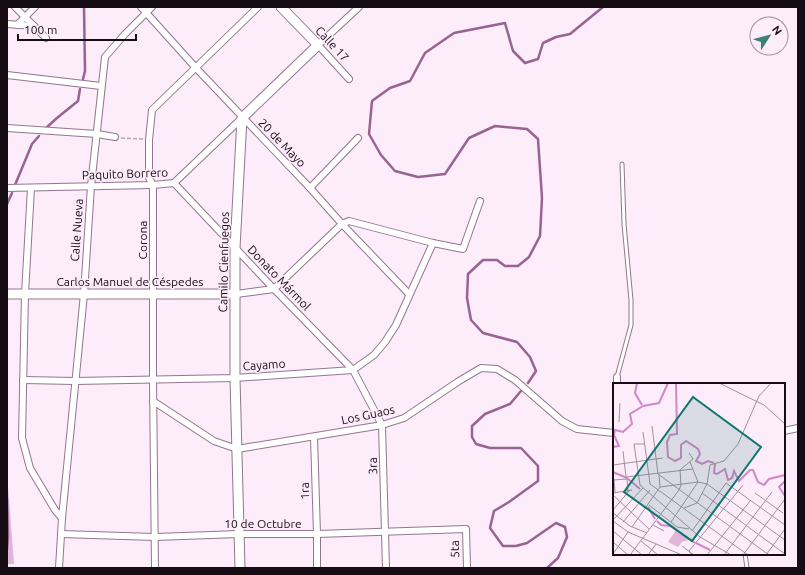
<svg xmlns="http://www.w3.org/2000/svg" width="805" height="575" font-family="Ubuntu,sans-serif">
	<rect width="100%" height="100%" fill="#fdecfa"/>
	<polygon fill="#e1b4da" points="7,480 8,486 14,564 7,564"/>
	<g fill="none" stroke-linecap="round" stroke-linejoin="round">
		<g stroke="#986391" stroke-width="2.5">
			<polyline points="83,79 85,71 84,7"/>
			<polyline points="46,128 57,118 78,101 80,89"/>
			<polyline points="15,185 32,144 39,136"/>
			<polyline points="7,204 12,193"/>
			<polyline points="528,383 536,371 530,357 517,342 483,333 471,320 467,298 468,274 483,260 497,260 505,266 518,266 529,257 540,236 542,198 538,139 527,129 495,126 469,138 445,174 418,177 395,171 381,155 369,134 372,101 390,88 410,81 425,53 454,33 505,23 513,51 525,63 538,59 543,43 556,37 570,34 603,7"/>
			<polyline points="521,391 510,404 485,414 472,426 472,437 476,444 490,448 521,448 538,466 538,481 509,502 494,511 490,528 503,546 516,546 527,543 556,523 565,527 567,537 558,558 547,568"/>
			<polyline points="7,499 8,536 7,550"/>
		</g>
		<g stroke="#91778d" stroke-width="5">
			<g id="lane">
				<polyline points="617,377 631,325 631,300 624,224 622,164"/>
				<polyline points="745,554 747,568"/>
			</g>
		</g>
		<g stroke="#91778d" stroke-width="8">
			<g id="street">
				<polyline points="15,7 46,38"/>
				<polyline points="141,7 196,68 310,188 342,224 409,294"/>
				<polyline points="7,24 34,26"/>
				<polyline points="17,25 35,7"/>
				<polyline points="7,75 101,86"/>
				<polyline points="349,79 318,45 359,7"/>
				<polyline points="7,128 97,134 115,137"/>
				<polyline points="174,183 274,289 353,370 382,425 386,568"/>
				<polyline points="7,188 153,185 174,183 242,118"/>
				<polyline points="31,188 25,294 22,438 30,468 55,510 62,518"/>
				<polyline points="310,188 358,138"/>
				<polyline points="236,294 274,289 342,224 349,221 433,243 463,249 480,201"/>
				<polyline points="617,377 617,384"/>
				<polyline points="23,380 75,381 235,378 353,370 374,355 385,342 396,325 433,243"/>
				<polyline points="153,401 214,441 237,449 382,425 404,418 459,381 481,368 497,369 515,380 562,421 577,429 614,433"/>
				<polyline points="784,431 798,428"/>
				<polyline points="314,437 317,534 317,568"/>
				<polyline points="61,534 155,537 239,534 317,534 466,529 467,568"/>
				<polyline points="59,568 62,518 84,294 91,186 105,57 125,34 152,7"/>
				<polyline points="155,568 153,380 153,185 149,178 149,140 152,110 258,7"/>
			</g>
		</g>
		<g stroke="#91778d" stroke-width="11">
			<g id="secondary">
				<polyline points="7,294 236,294"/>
				<polyline points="240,568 235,378 235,248 242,118 318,45 281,7"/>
			</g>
		</g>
		<polyline stroke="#b5a7b3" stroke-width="1.5" stroke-dasharray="4 2" stroke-linecap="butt" points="121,138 143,139"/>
		<use href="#lane" stroke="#fff" stroke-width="3"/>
		<use href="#street" stroke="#fff" stroke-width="6"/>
		<use href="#secondary" stroke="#fff" stroke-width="9"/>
	</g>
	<g text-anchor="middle" stroke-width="3" stroke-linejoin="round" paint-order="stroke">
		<g font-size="12" fill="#150c14" stroke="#fdecfa">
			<text transform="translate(332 44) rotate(47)" y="4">Calle 17</text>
			<text transform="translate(282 143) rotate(46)" y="4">20 de Mayo</text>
			<text transform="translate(125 174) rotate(-2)" y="4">Paquito Borrero</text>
			<text transform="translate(77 230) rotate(-86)" y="4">Calle Nueva</text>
			<text transform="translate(143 240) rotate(-90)" y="4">Corona</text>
			<text transform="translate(224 262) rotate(-89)" y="4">Camilo Cienfuegos</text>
			<text transform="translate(279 278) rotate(46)" y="4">Donato Mármol</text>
			<text x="130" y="286">Carlos Manuel de Céspedes</text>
			<text transform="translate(264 365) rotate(-4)" y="4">Cayamo</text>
			<text transform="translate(368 415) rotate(-12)" y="4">Los Guaos</text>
			<text transform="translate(373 466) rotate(-92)" y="4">3ra</text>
			<text transform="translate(305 491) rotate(-92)" y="4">1ra</text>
			<text x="263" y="528">10 de Octubre</text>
			<text transform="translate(455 549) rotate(-92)" y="4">5ta</text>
		</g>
	</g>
	<g transform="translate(613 383)">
		<rect width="172" height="172" fill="#fdecfa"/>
		<path d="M63,147L69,150L78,156L69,159L65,164L55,159Z" fill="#e1b4da"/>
		<path fill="none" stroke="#d088c6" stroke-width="2" d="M24,0L22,10L29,22M63,0L64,51L57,52L54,59L55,74L62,78L68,75V62L73,58L85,66L87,71L83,78L89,81L95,78L101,80M30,23L46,20L55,0M0,64L6,63L1,52L2,47L10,49L19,41L17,31L30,23M102,81L101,90L104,91L112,86L115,97L119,95L121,88L126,98L137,87H140L145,99L151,102L156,96L172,92M0,89L14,95L27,106M172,98L166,104L172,113M35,124L42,136M44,138L48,142L57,143L82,160M83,160L97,167"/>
		<path fill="none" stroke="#a0929e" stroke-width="1" d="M106,0L151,22L172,41M6,39L7,20M39,43L45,91L156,172M30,49L37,101L135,172M31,61H21L27,102L87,154L118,172M10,68L13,94L80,86M0,82L50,75M1,96L2,109M0,97L14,96L15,109M47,104L85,99L94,101L172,157M0,110L19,107M89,110L172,171M142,110L170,130M0,112L36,146M36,122L64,144L76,146M71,125L84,120L94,101L97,82L111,78L125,61L146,13L158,0M0,127L17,107M0,130L17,143L34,150M0,137L30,105M0,138L15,149L69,172M10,139L37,107M58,139L85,99L77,79M40,142L51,148M19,144L47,104L46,92M0,148L29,172M79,148L113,100L172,142M28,158L45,172M0,159L15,172M69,163L81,172M0,171L15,149M17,172L66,107L68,102L67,87L80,76L76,70M35,172L43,161M79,172L76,168L130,102M94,172L138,117M111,172L159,109M130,172L172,116M153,172L172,146"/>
		<path fill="#0f766e" fill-opacity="0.15" stroke="#0f766e" stroke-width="2" d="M80,14L148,64L79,158L11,109Z"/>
		<rect width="172" height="172" fill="none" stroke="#150c14" stroke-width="2"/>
	</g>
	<rect width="805" height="575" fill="none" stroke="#150c14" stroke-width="16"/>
	<g transform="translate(769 36) rotate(54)"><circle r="19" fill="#fdecfa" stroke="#a0929e"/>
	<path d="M0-3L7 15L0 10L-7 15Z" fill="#3d8176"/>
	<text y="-6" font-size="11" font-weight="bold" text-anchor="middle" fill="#150c14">N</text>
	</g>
	<path d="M18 34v6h118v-6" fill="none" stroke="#150c14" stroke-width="2"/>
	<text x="24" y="34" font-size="12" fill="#150c14" stroke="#fdecfa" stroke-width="3" paint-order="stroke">100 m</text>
</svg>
